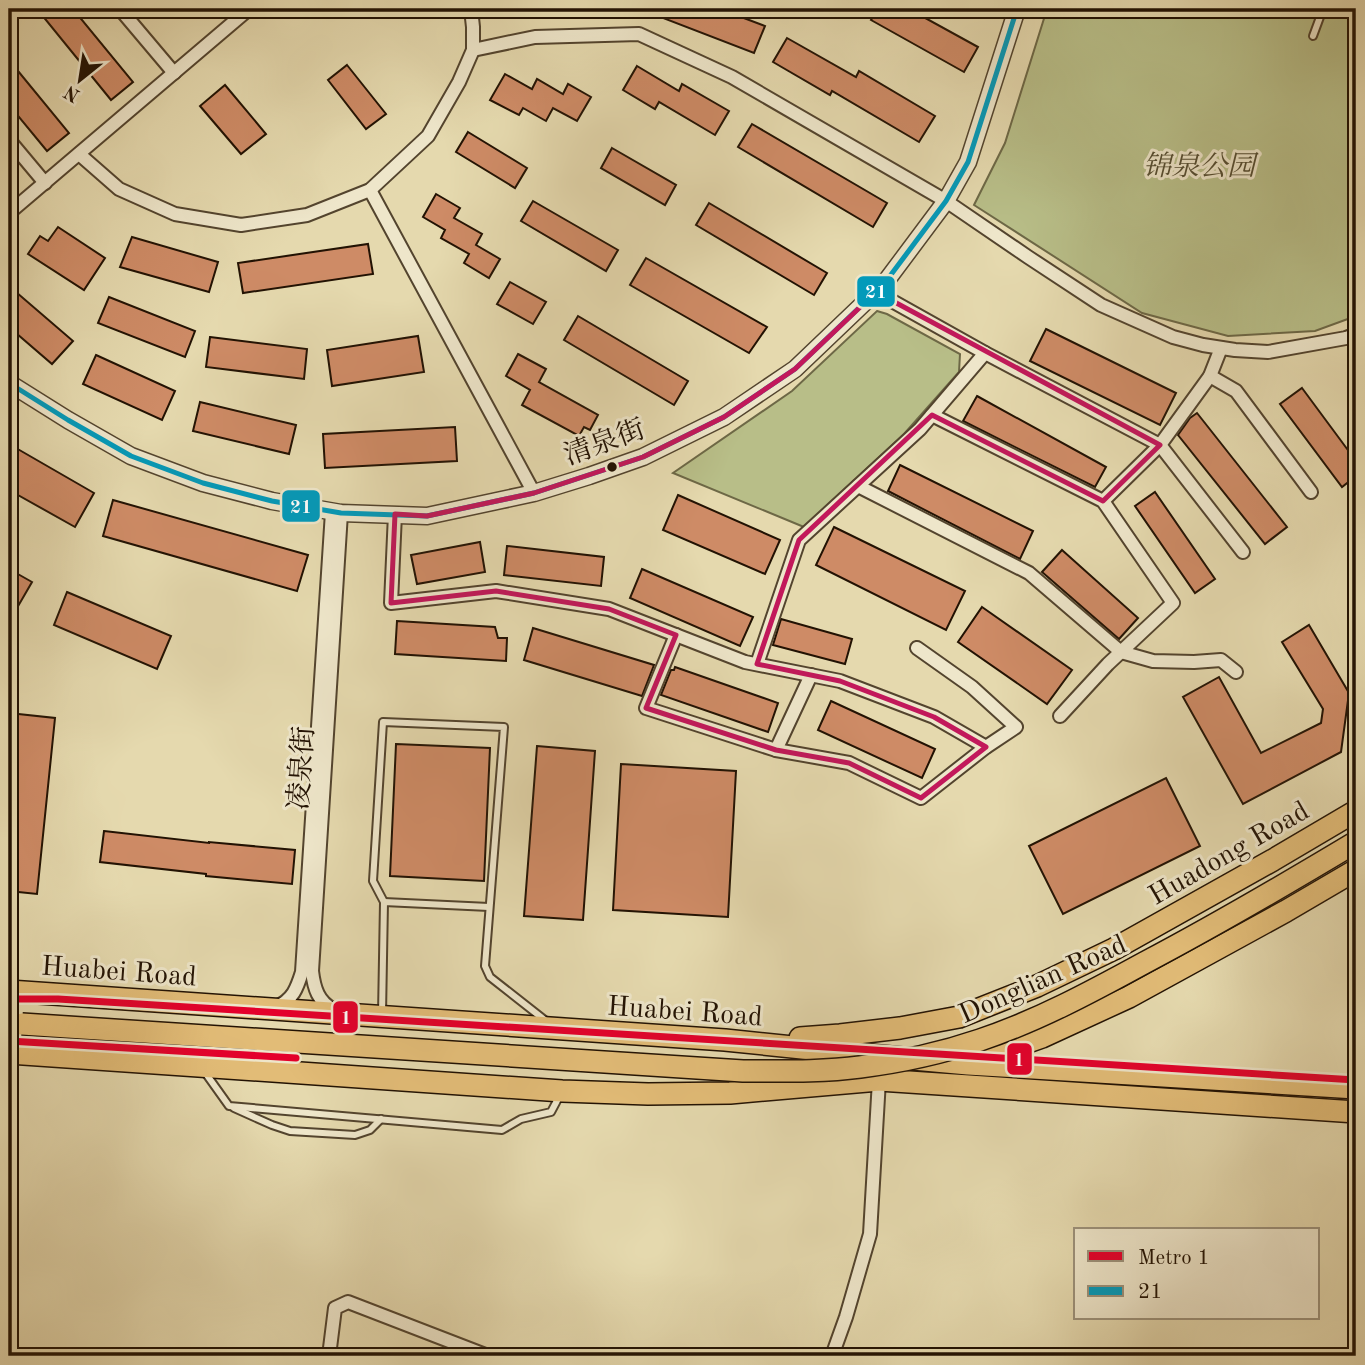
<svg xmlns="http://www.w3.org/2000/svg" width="1365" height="1365" font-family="'Old Standard TT','Noto Serif SC',serif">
	<rect width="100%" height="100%" fill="#e5d9ae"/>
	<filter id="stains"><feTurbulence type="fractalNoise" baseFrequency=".00286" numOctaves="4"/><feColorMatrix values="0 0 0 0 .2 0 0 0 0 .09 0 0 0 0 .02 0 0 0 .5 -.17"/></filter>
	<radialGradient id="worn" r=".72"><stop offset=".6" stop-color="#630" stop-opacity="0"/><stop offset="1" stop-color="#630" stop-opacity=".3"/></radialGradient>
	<g fill="#b8be88" stroke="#6d6846" stroke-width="2">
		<polygon points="1047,9 1356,9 1356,316 1315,331 1228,336 1142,313 974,205 1005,143"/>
		<polygon points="877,311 887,314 960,354 959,372 904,434 804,527 673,473 792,391"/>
	</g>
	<g fill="#ce8b66" stroke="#221203" stroke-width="2">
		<polygon points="37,9 73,9 133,82 111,100"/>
		<polygon points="666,9 720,9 765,26 754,53 663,18"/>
		<polygon points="878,9 909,9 978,47 964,72 871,20"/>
		<polygon points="787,38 856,77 859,71 935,116 919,142 832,91 830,95 773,62"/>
		<polygon points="9,60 69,133 47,151 9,105"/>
		<polygon points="347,65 386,114 366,129 328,80"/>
		<polygon points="637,66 679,91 682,84 729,111 715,135 659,102 655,109 623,90"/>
		<polygon points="505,74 532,89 537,79 563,94 568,84 591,97 577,121 553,108 546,121 523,108 519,115 490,100"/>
		<polygon points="225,85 266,134 241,154 200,106"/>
		<polygon points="752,124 887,203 873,227 738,147"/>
		<polygon points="468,132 527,168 515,188 456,152"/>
		<polygon points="612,148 676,185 665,205 601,168"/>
		<polygon points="436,194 460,208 454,218 482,234 476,245 500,259 489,278 464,263 469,254 441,238 445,230 423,217"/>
		<polygon points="533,201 618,250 606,271 521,221"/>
		<polygon points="709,203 827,273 814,295 696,225"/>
		<polygon points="58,227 105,258 84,290 28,254 40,236 48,241"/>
		<polygon points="132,237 218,262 209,292 120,267"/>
		<polygon points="368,244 373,274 243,293 238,263"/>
		<polygon points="646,258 767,327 749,353 630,285"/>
		<polygon points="510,282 546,302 533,324 497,304"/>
		<polygon points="9,286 73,341 52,364 9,327"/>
		<polygon points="109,297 195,331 185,357 98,323"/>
		<polygon points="578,316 688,381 674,405 564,340"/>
		<polygon points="1046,329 1176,393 1160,425 1030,361"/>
		<polygon points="418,336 424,372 332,386 327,350"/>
		<polygon points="210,337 307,349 304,379 206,367"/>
		<polygon points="518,354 546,369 539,382 598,415 590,430 584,427 579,436 522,405 530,390 506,376"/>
		<polygon points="96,355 175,391 162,420 83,384"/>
		<polygon points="1302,388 1356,461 1356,476 1342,487 1280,404"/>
		<polygon points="977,396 1106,467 1095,487 963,421"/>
		<polygon points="200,402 296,425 289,454 193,431"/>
		<polygon points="1197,413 1287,527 1265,544 1178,435 1190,418"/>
		<polygon points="455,427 457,461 325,468 323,434"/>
		<polygon points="9,444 94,493 75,527 9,490"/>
		<polygon points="900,465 1033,531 1020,559 888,491"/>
		<polygon points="1155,492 1215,579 1195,593 1135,506"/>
		<polygon points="678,495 780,540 765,574 663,530"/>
		<polygon points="113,500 308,555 297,591 103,536"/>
		<polygon points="834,527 965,591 946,630 816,565"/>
		<polygon points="480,542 485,572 417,584 411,555"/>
		<polygon points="507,546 604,557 601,586 504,575"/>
		<polygon points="1062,550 1138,618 1119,639 1042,572"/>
		<polygon points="9,569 32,582 17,608 9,604"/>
		<polygon points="642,569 753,617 740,646 630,598"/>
		<polygon points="67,592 171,636 157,669 54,625"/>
		<polygon points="982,607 1072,670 1047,704 958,642"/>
		<polygon points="781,619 852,639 845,664 773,645"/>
		<polygon points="397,621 495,627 498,638 507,638 506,661 395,654"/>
		<polygon points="1309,625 1349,693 1341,752 1243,804 1183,697 1219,677 1261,753 1321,723 1323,709 1282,642"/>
		<polygon points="533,628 654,665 642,696 524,660"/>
		<polygon points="675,667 778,703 768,732 661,695 671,670 674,670"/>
		<polygon points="831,701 935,749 922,778 818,730"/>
		<polygon points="9,713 55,718 37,894 9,891"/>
		<polygon points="396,744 490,748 484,881 390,876"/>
		<polygon points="537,746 595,751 583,920 524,916"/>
		<polygon points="621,764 736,771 728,917 613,910"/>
		<polygon points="1166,778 1200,846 1063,914 1029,846"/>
		<polygon points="104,831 209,843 209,842 295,850 292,884 206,876 206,874 100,862"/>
	</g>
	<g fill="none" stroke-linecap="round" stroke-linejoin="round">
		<g stroke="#53442e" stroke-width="10">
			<g id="service">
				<polyline points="1313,36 1323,9"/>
				<polyline points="384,902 373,881 383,722 504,727 485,966 490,977 546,1021"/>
				<polyline points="382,1014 384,902 489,907"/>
				<polyline points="204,1071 229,1106 502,1130 521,1119 551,1112 560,1095"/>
				<polyline points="234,1108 272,1125 290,1131 355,1135 370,1130 381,1119"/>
			</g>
		</g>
		<g stroke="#53442e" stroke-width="16">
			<g id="minor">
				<polyline points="120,9 174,73"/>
				<polyline points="473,50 535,37 639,34 732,77 946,201 1028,257 1101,305 1173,337 1203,345 1235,350 1268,352 1346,338 1356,334"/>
				<polyline points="9,140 45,183"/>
				<polyline points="79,154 119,189 175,214 241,225 307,215 370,190 428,136 459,82 473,50 473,27 471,9"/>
				<polyline points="370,190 534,493"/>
				<polyline points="9,213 249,9"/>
				<polyline points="876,292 985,353 1160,445 1243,552"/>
				<polyline points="1210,376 1236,391 1311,492"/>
				<polyline points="932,415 1103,501 1173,603 1108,664 1060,716"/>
				<polyline points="858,486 1029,573 1121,652 1153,661 1194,662 1221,660 1236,672"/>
				<polyline points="1103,501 1160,445 1210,376 1221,348"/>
				<polyline points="395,514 391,603 496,591 609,609 745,662 840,681 934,717 986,747"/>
				<polyline points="676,635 646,708 776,750 849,763 921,798 986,747 1016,727 972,687 917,648"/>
				<polyline points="757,664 799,540 920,429 985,353"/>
				<polyline points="776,750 811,675"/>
				<path d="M276,1007C293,1000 297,988 302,972L332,512"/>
				<path d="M334,1010C318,1002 314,988 312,971L341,513"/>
				<polyline points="329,1356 335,1308 348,1302 488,1356"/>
				<polyline points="832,1356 846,1317 870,1234 879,1080"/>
			</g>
		</g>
		<g stroke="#53442e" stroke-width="19">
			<polyline id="tertiary" points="9,383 68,420 131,456 203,483 272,501 341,513 427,516 534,493 589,476 643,457 724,417 795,369 884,284 946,201 968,162 1017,9"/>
		</g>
		<g stroke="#221203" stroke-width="24">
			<g id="trunk">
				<polyline points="9,991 725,1040 880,1056 968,1064 1356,1088"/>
				<polyline points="800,1038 840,1035 900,1028 959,1017 1037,986 1114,949 1273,860 1356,811"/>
				<polyline points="9,1053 562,1091 648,1094 730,1093 879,1080 1356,1112"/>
				<polyline points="977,1060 1042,1037 1129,997 1286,911 1356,870"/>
			</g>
		</g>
		<use href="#service" stroke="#eee6ca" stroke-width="6"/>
		<use href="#minor" stroke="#eee6ca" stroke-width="12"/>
		<use href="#tertiary" stroke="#eee6ca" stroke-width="16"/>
		<use href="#trunk" stroke="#e2bc77" stroke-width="21"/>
		<g stroke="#221203" stroke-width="24" stroke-linecap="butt">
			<path id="trunk-bridge" d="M22,1024L743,1071C782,1071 822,1072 860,1067C900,1062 942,1053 980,1040C1037,1021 1091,992 1144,963C1216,925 1286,884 1356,842"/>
		</g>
		<use href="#trunk-bridge" stroke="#e2bc77" stroke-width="21"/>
		<g stroke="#eee6ca" stroke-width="10">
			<polyline id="bus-1" points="9,383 68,420 131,456 203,483 272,501 341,513 427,516 534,493 643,457 724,417 795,369 884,284 946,201 968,162 1017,9"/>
		</g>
		<use href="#bus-1" stroke="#039aba" stroke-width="5"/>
		<g stroke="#eee6ca" stroke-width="12">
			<g id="metro-1">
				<polyline points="9,999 58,999 1356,1080"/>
				<polyline points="9,1041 296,1058"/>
			</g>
		</g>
		<use href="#metro-1" stroke="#e4002b" stroke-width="7"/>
	</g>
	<path fill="none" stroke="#c2185b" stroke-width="5" stroke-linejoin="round" d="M876,292L1160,445L1103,501L932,415L799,540L757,664L840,681L934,717L986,747L921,798L849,763L776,750L646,708L676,635L609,609L496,591L391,603L395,514L427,516L534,493L643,457L724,417L795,369Z"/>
	<circle fill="#221203" stroke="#eee6ca" stroke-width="2.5" cx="612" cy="467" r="6"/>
	<g text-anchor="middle" stroke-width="6" stroke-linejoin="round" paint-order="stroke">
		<g font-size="28" font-style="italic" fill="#564e32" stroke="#eee6ca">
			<text x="1199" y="175">锦泉公园</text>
		</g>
		<g font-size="28" fill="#221203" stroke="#eee6ca">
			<text transform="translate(604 441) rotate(-20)" y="10">清泉街</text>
			<text transform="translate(300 768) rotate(-86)" y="10">凌泉街</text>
			<text transform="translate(1228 852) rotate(-30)" y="10">Huadong Road</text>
			<text transform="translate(119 970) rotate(4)" y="10">Huabei Road</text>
			<text transform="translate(1042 978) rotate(-24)" y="10">Donglian Road</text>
			<text transform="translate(685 1010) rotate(4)" y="10">Huabei Road</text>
		</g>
	</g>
	<g stroke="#eee6ca" stroke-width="2.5">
		<rect x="856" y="275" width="40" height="33" rx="7" fill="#039aba"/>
		<rect x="281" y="489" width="40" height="34" rx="7" fill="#039aba"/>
		<rect x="332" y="1000" width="27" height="34" rx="7" fill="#e4002b"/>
		<rect x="1006" y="1042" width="27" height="34" rx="7" fill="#e4002b"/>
	</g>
	<g font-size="19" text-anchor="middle" font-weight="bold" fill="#fff">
		<text x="876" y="298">21</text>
		<text x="301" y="513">21</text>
		<text x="346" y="1024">1</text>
		<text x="1019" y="1066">1</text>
	</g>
	<rect width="1365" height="1365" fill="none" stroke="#e5d9ae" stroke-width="35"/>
	<rect x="10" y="10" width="1344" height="1344" fill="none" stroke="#221203" stroke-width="3.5"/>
	<rect x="18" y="18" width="1330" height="1330" fill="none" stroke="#221203" stroke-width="2"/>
	<rect x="1074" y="1228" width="245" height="91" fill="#eee6ca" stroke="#9c917a" stroke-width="2"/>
	<rect x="1088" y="1251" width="35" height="10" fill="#e4002b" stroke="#9c917a" stroke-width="2"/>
	<text x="1138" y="1264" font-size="21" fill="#221203">Metro 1</text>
	<rect x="1088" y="1286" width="35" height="10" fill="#039aba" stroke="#9c917a" stroke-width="2"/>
	<text x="1138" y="1298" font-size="21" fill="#221203">21</text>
	<g transform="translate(80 80) rotate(210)" stroke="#eee6ca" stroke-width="5" paint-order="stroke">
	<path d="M0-5L12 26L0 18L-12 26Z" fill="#221203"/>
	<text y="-10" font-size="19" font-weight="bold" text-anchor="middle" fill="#221203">N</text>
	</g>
	<rect width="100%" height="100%" filter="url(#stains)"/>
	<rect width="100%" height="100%" fill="url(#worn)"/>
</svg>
